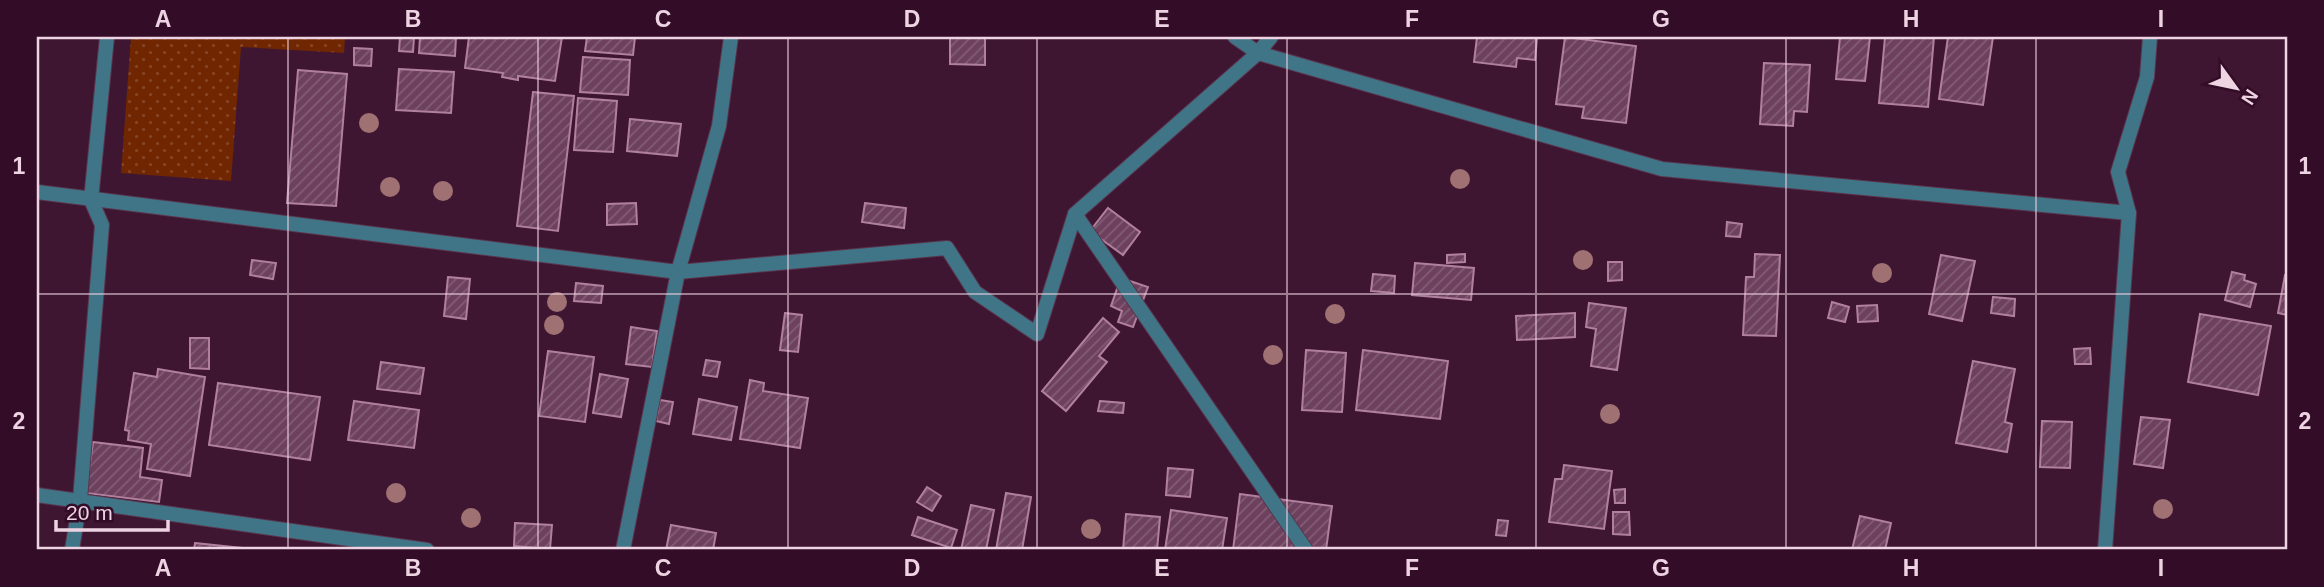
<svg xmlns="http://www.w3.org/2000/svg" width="2324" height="587" font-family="Helvetica,sans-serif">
	<defs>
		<pattern id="grass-dots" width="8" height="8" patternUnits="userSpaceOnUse" patternTransform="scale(1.75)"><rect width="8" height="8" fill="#702601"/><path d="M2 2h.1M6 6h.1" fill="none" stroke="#854526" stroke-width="1.8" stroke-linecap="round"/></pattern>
		<pattern id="building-hatch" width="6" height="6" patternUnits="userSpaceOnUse" patternTransform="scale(1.75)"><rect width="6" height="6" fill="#6d415e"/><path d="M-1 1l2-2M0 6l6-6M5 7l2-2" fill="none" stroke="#825c75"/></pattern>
	</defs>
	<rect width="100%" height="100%" fill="#3e1631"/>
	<polygon fill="url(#grass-dots)" points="131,37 345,37 344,53 241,47 231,181 121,173"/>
	<g fill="url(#building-hatch)" stroke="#b1809e" stroke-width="2">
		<polygon points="400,37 414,37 413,52 399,51"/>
		<polygon points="420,37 456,37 455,56 419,53"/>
		<polygon points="469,37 562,37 555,81 518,76 518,80 502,77 503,73 465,68"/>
		<polygon points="587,37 635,37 633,55 585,51"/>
		<polygon points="950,37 985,37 985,65 950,64"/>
		<polygon points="1477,37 1537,37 1535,60 1517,58 1516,67 1474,62"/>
		<polygon points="1565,37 1636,46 1626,123 1582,118 1584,107 1556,104"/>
		<polygon points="1840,37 1870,37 1865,81 1836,79"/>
		<polygon points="1885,37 1934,37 1928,107 1879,103"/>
		<polygon points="1948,37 1993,37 1983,105 1939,99"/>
		<polygon points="354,48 372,49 371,66 354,65"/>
		<polygon points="583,57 630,60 628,95 580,92"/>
		<polygon points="1764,63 1810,65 1807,112 1794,111 1793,126 1760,124"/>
		<polygon points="399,69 454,72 451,113 396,110"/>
		<polygon points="298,70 347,74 336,206 287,203"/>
		<polygon points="533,92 574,96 558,231 517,226"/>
		<polygon points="578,98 617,101 613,152 574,150"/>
		<polygon points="630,119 681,124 677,156 627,151"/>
		<polygon points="636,203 637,224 607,225 607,204"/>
		<polygon points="865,203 906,208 904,228 862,222"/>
		<polygon points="1108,208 1140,232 1123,255 1090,231"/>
		<polygon points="1727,222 1742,224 1740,237 1726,236"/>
		<polygon points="1465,254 1465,262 1447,263 1447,255"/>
		<polygon points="1755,254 1780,255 1776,336 1743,335 1746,277 1754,277"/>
		<polygon points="1941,255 1975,261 1962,321 1929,314"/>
		<polygon points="252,260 276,263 273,279 250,275"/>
		<polygon points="1608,262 1622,262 1622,280 1608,281"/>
		<polygon points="1415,263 1474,268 1471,300 1412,295"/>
		<polygon points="2232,272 2245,275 2244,280 2256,284 2250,307 2225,300"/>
		<polygon points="1373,274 1395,276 1394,293 1371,291"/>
		<polygon points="2285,275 2287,275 2287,315 2278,313"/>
		<polygon points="448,277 470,279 466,319 444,316"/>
		<polygon points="1130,281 1148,287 1133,327 1118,322 1122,311 1111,306 1118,286 1126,289"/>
		<polygon points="576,283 603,286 601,303 574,301"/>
		<polygon points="1993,297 2015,299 2014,316 1991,313"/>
		<polygon points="1832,302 1849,307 1845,322 1828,318"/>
		<polygon points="1589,303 1626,308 1617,370 1591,366 1596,329 1586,327"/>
		<polygon points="1877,305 1878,321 1858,322 1857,306"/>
		<polygon points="785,313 802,315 798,352 780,350"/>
		<polygon points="1575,313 1575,337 1517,340 1516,316"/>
		<polygon points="2200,314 2271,326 2258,395 2188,382"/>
		<polygon points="1103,318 1119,332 1099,356 1107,362 1066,411 1042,391"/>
		<polygon points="631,327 657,331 652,367 626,364"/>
		<polygon points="190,338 209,338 209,369 190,368"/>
		<polygon points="2090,348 2091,364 2075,364 2074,349"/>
		<polygon points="1306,350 1346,353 1342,412 1302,410"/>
		<polygon points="1363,350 1448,361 1440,419 1356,410"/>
		<polygon points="548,351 594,357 585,422 539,416"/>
		<polygon points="706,360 720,362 717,377 703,375"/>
		<polygon points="1973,361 2015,369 2005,422 2012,424 2007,452 1956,443"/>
		<polygon points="381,362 424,368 420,394 377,389"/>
		<polygon points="158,369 205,377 190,476 147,469 151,444 128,440 129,431 125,430 134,373 157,377"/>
		<polygon points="600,374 628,379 621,417 593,413"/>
		<polygon points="750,380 764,383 763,391 808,398 800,448 740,439"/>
		<polygon points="218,383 320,397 310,460 209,445"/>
		<polygon points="699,399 737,407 731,440 693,434"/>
		<polygon points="660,400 673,402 669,424 656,421"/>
		<polygon points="354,401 419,410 414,448 348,440"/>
		<polygon points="1100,401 1124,403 1123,413 1098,411"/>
		<polygon points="2141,417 2170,420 2163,468 2134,464"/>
		<polygon points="2042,421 2072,422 2070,468 2040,467"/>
		<polygon points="93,442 143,448 140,477 162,480 159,502 86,493"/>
		<polygon points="1564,465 1612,471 1604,529 1549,522 1555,479 1562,479"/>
		<polygon points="1168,468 1193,470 1190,497 1166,495"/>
		<polygon points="927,487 941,496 932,511 917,502"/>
		<polygon points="1625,489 1625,503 1615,503 1614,490"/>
		<polygon points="1006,493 1031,497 1022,550 996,550"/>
		<polygon points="1240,494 1332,506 1326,550 1233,550"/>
		<polygon points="971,505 994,510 986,550 961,550"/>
		<polygon points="1171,510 1227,518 1222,550 1165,550"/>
		<polygon points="1613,512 1629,512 1630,535 1613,534"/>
		<polygon points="1126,514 1160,517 1157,550 1123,550"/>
		<polygon points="1860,516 1891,523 1885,550 1852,550"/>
		<polygon points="918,517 957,530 951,548 912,535"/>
		<polygon points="1498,520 1508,521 1506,536 1496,535"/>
		<polygon points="515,523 552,525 550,549 514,546"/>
		<polygon points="671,525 716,533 713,550 666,550"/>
		<polygon points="195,543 242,548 242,550 194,550"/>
	</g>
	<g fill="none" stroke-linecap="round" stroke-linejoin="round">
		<g stroke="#5a344d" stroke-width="16">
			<g id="street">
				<polyline points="1235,37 1258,53 1662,169 2129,213"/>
				<polyline points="37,192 678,272 947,248 975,292 1037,334 1075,214 1258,53 1271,37"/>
				<polyline points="1075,214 1306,550"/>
				<polyline points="37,495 427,550"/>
				<polyline points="72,550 80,500 102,225 91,200 107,37"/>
				<polyline points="623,550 678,272 719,126 731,37"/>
				<polyline points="2105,550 2129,213 2118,172 2147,77 2150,37"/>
			</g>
		</g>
		<use href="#street" stroke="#3f7587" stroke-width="14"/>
	</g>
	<g fill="#a07172">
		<circle cx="369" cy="123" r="10"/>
		<circle cx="1460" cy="179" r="10"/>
		<circle cx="390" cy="187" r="10"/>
		<circle cx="443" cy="191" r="10"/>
		<circle cx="1583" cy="260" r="10"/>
		<circle cx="1882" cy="273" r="10"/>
		<circle cx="557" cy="302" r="10"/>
		<circle cx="1335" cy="314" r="10"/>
		<circle cx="554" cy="325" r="10"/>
		<circle cx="1273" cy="355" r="10"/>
		<circle cx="1610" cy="414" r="10"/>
		<circle cx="396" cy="493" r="10"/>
		<circle cx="2163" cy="509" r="10"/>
		<circle cx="471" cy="518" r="10"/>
		<circle cx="1091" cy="529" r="10"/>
	</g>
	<path fill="none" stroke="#eed3e3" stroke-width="2" stroke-opacity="0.55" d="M288,37V550M538,37V550M788,37V550M1037,37V550M1287,37V550M1536,37V550M1786,37V550M2036,37V550M37,294H2287"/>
	<rect width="2324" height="587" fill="none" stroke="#330c27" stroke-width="77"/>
	<g transform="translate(2236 88) rotate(123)" stroke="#330c27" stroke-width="5" paint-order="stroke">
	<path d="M0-5L12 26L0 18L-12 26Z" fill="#eed3e3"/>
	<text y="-10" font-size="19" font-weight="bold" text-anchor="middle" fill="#eed3e3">N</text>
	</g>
	<path d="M56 520v10h112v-10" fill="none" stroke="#eed3e3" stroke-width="3.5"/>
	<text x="66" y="520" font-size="21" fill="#eed3e3" stroke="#330c27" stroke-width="5" paint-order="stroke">20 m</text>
	<rect x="38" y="38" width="2248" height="510" fill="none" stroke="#eed3e3" stroke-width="2.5"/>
	<g font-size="23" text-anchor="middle" font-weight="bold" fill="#eed3e3">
		<text x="163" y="27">A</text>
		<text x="413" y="27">B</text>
		<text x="663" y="27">C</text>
		<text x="912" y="27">D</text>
		<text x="1162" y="27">E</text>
		<text x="1412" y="27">F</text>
		<text x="1661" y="27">G</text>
		<text x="1911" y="27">H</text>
		<text x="2161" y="27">I</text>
		<text x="19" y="174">1</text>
		<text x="2305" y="174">1</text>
		<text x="19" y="429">2</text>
		<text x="2305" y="429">2</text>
		<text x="163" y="576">A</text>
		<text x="413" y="576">B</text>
		<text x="663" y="576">C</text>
		<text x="912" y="576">D</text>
		<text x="1162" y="576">E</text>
		<text x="1412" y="576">F</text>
		<text x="1661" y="576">G</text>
		<text x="1911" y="576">H</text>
		<text x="2161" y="576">I</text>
	</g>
</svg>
